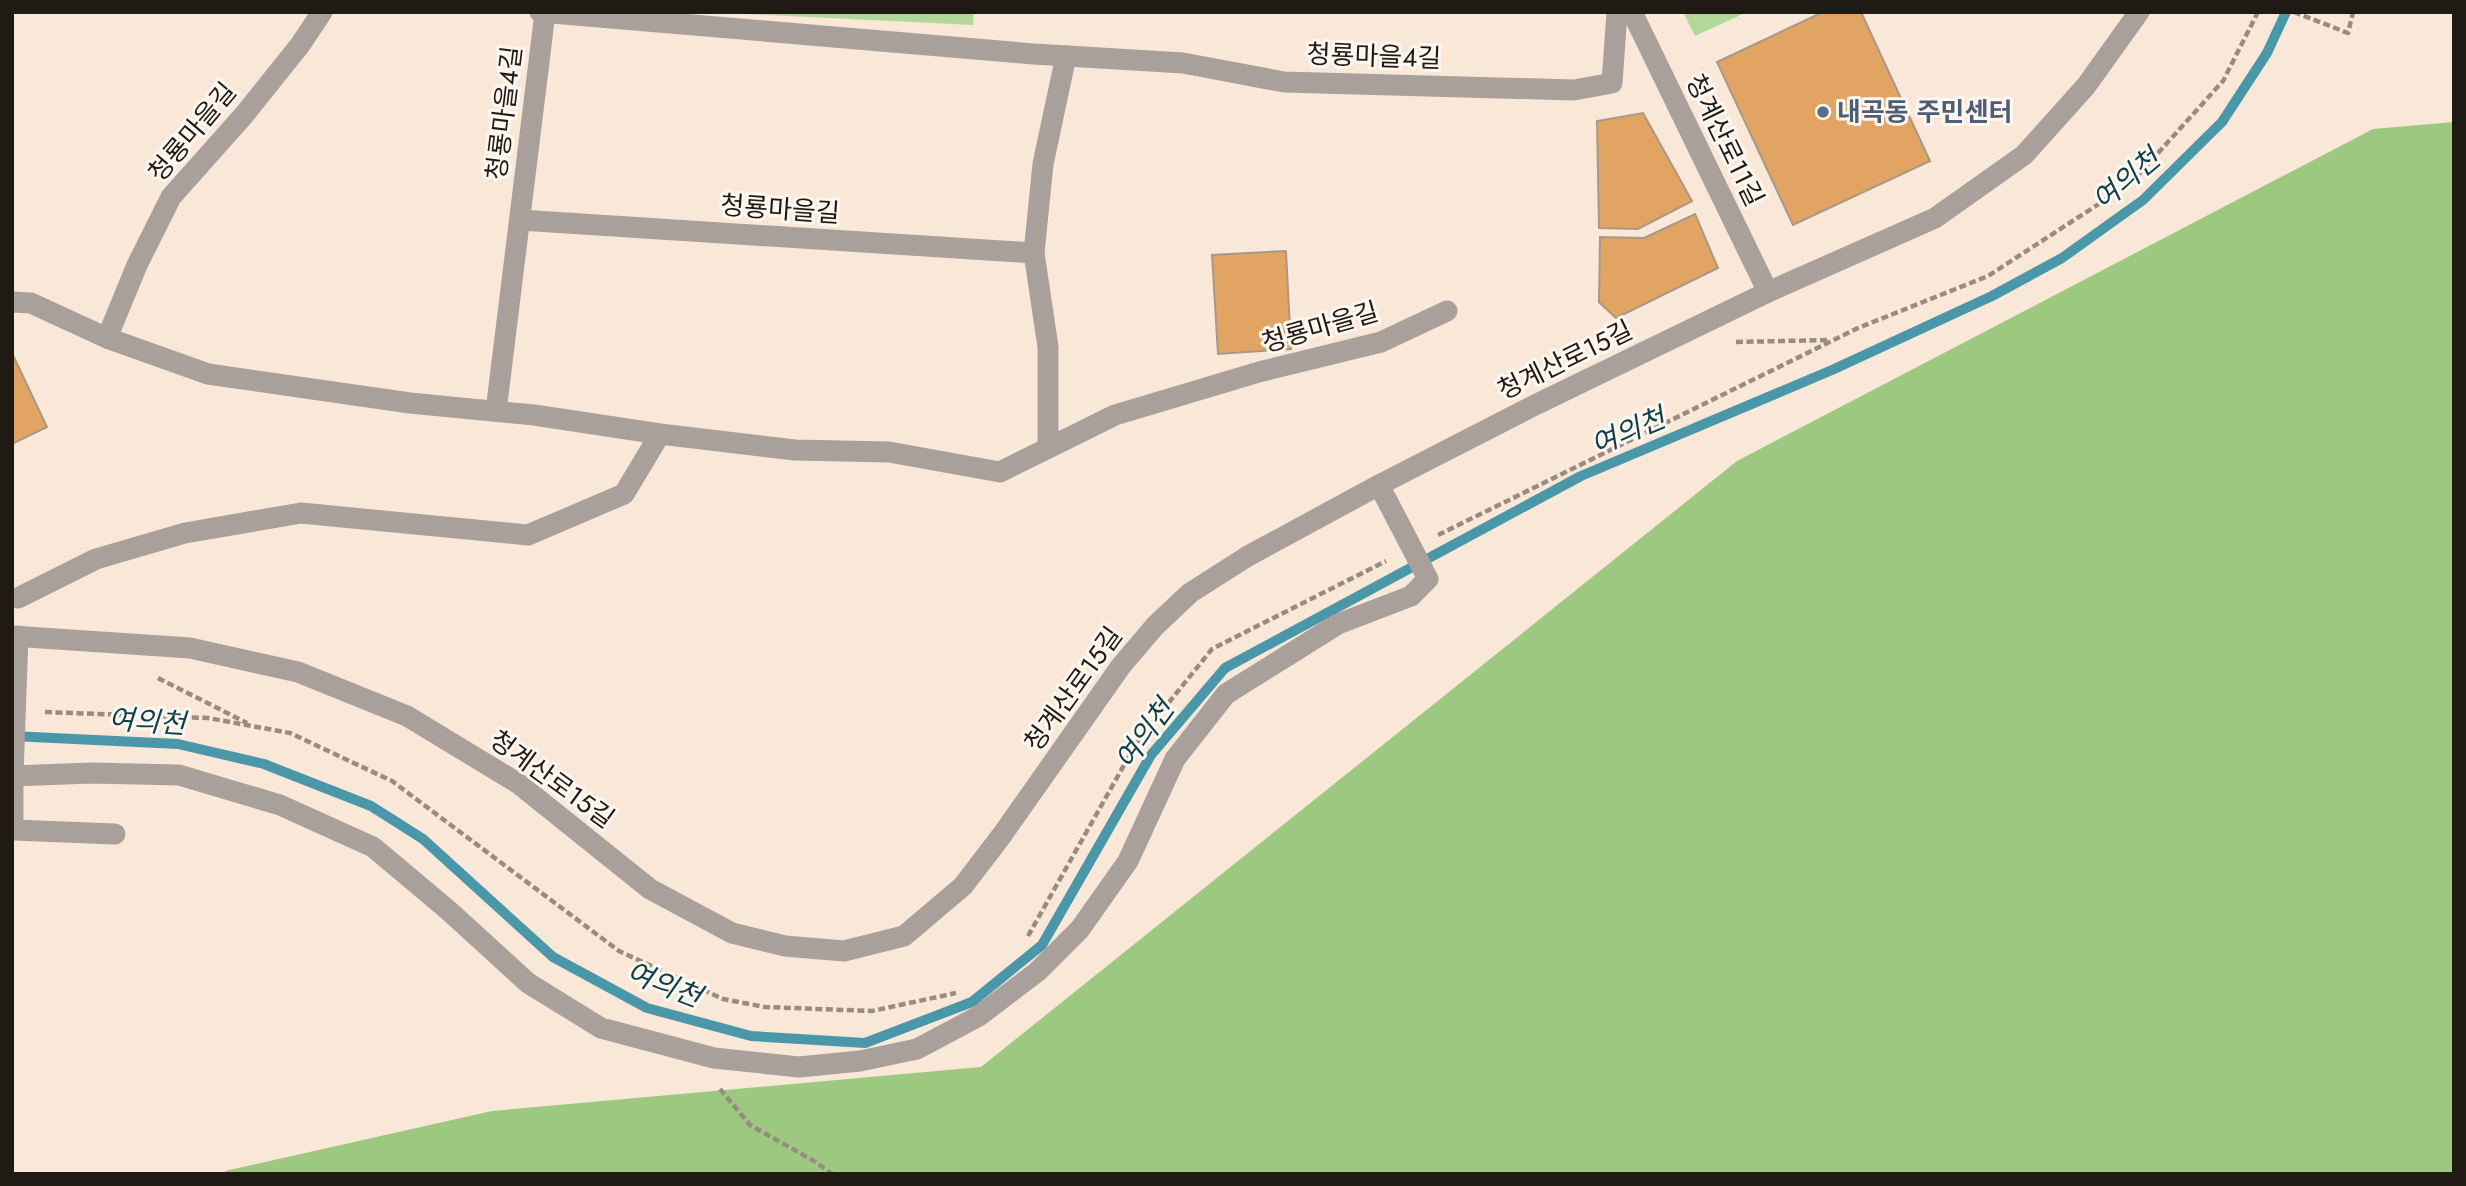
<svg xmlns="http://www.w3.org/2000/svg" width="2466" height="1186" font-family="Jost,'Noto Sans KR',sans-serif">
	<rect width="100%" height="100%" fill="#f9e8d7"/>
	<g fill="#b2d79b">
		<polygon points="704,12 974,12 973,25"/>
		<polygon points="1683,12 1747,12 1695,36"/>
	</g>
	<polygon fill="#9cc87f" points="2454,122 2454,1174 225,1174 225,1171 492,1111 981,1067 1737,461 2373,129"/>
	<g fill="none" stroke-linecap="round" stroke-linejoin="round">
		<polyline stroke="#4b97aa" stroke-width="10" points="12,736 178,744 264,764 371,806 423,839 553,957 647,1008 751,1036 865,1043 972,1002 1042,945 1151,755 1225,668 1581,476 1832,370 1992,296 2062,258 2143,200 2222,122 2267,53 2286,12"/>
	</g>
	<g fill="#e1a463" stroke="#a89888" stroke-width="2">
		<polygon points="1823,12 1861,12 1930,161 1793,225 1717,62"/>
		<polygon points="1643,113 1692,201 1638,229 1599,228 1597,121"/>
		<polygon points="1695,214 1718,268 1616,318 1599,302 1600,237 1644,238"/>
		<polygon points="1286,251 1291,349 1218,354 1212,255"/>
		<polygon points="12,353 47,427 12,444"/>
	</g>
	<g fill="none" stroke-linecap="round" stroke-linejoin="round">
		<g stroke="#988c80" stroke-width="4.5" stroke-dasharray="7 3.5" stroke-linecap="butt">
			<polyline points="2294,12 2348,33 2353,12"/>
			<polyline points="1736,342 1829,340"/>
			<polyline points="1438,535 1858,328 1988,276 2131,183 2223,81 2258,12"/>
			<polyline points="158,678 247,723"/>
			<polyline points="45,712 208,718 290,733 392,781 619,951 723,999 765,1007 872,1011 956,993"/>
			<polyline points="1028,936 1137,742 1212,649 1386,561"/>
			<polyline points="720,1089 750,1125 814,1161 832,1174"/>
		</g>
		<polyline stroke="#a99f9b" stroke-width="21" points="18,636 13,776 13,830 115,834"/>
		<g stroke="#a99f9b" stroke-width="21">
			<polyline points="540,12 1034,54 1183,63 1284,82 1574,90 1612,83 1617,12"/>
			<polyline points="1632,12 1768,292"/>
			<polyline points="520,220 1034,253"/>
			<polyline points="12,302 31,303 107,338 208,374 410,403 534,415 660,434 795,450 889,452 1000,472 1115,415 1259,372 1381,342 1447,311"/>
			<polyline points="107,338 137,265 171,197 244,115 300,45 322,12"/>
			<polyline points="496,411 545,13"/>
			<polyline points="1048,448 1048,347 1034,253 1043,164 1066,56"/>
			<polyline points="18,598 96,559 185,533 301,513 528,535 624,494 660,434"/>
			<polyline points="12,636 190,648 298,672 407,716 519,784 650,889 732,933 785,946 844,951 904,936 963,886 1002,835 1121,666 1155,626 1190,593 1248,556 1379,485 1535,405 1768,292 1935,218 2024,155 2086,86 2139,12"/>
			<polyline points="12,776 91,773 179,775 280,805 373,847 448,910 528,983 601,1028 714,1058 799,1067 860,1061 917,1049 979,1016 1037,972 1080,929 1128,861 1175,759 1226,694 1338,624 1411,596 1428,579 1379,485"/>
		</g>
	</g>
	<circle fill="#5c6f8a" stroke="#fef7f0" stroke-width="2.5" cx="1823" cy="112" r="7"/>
	<g text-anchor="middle" stroke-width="6" stroke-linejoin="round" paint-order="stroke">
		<g font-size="26" fill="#201a14" stroke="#fef7f0">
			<text transform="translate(1374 56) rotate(2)" y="9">청룡마을4길</text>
			<text transform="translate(504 113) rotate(-83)" y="9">청룡마을4길</text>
			<text transform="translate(192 132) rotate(-50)" y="9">청룡마을길</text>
			<text transform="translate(1725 140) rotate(64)" y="9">청계산로11길</text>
			<text transform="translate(780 209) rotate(4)" y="9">청룡마을길</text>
			<text transform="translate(1320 327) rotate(-16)" y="9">청룡마을길</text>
			<text transform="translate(1565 360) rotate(-26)" y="9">청계산로15길</text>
			<text transform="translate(1073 689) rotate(-54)" y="9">청계산로15길</text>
			<text transform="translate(552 779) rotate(36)" y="9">청계산로15길</text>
		</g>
		<g font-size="26" font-weight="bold" fill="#4e5e75" stroke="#fef7f0" text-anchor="start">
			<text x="1837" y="121">내곡동 주민센터</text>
		</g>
		<g font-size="28" font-style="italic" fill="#0c3f4c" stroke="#fef7f0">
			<text transform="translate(2126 179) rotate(-40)" y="10">여의천</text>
			<text transform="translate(1628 431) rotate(-23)" y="10">여의천</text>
			<text transform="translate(147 721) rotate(4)" y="10">여의천</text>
			<text transform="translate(1144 734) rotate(-54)" y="10">여의천</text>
			<text transform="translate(664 984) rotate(21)" y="10">여의천</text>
		</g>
	</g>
	<rect width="2466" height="1186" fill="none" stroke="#201a14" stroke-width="28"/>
</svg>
